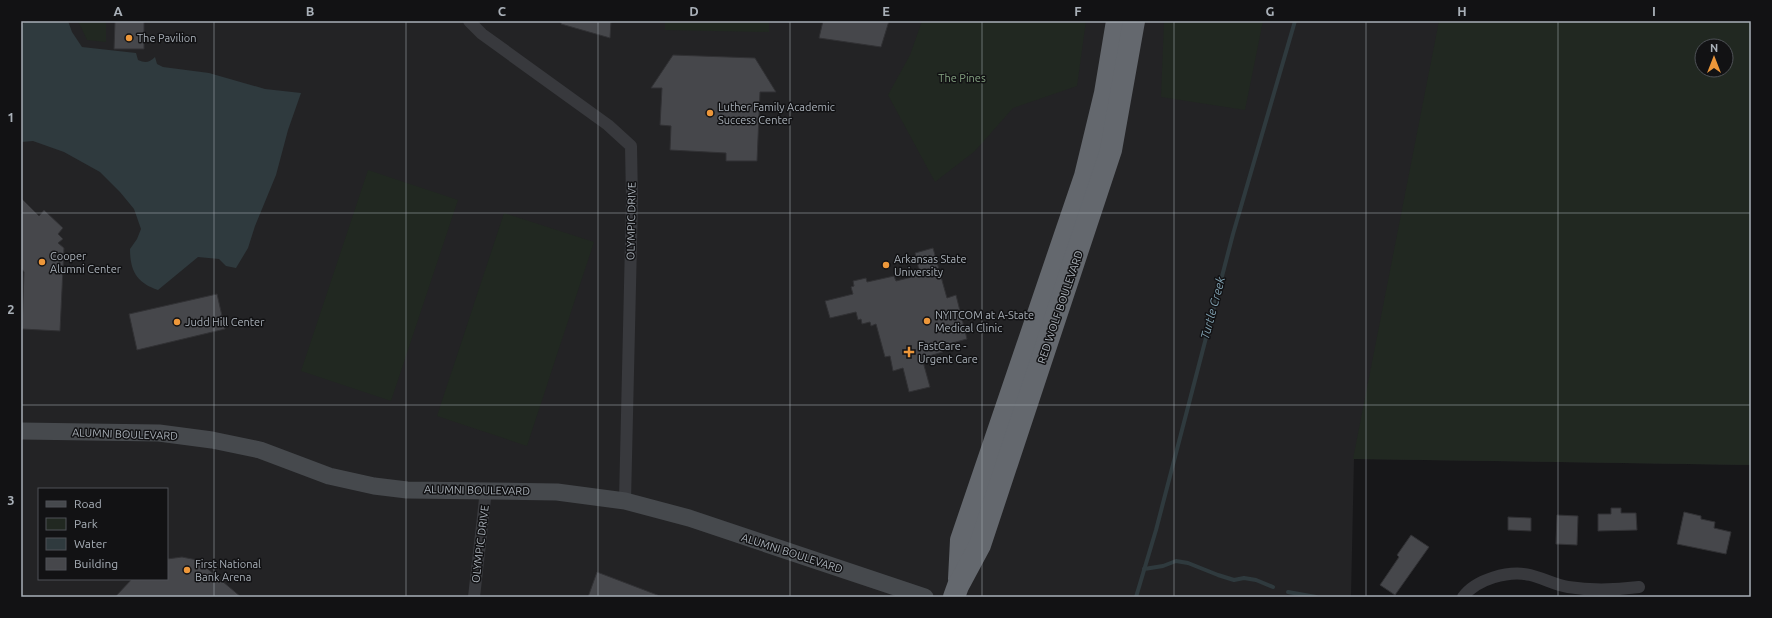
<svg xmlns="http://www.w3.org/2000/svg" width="1772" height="618" font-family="Ubuntu,sans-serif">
	<rect width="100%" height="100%" fill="#171719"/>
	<path fill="#232325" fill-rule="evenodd" d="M21,21H1751V465L1354,459L1351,597H21ZM1702,46H1726V70H1702ZM39,489H167V579H39Z"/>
	<g fill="#212821" fill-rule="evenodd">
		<polygon points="78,21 106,21 106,42 87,40"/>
		<polygon points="665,21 769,21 769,32 665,30"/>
		<polygon points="922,21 1086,21 1077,86 1013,108 975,151 935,182 888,95 910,55"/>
		<polygon points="1164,21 1263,21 1245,110 1161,97"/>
		<path d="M1439,21H1751V465L1353,459ZM1702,46H1726V70H1702Z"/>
		<polygon points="368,170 458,200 391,401 301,371"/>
		<polygon points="504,213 594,242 527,446 437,416"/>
	</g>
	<path fill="#2f3a3e" d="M25,21H68L72,32L82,47L136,53L138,60C145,63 149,63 155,57L157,64L163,67L209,73L265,89L301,93L288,130L276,175L255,226L248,248L236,268L226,266L219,259L198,257L158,290C137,283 130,271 130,249L137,239L141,229L134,209L120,192L100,172L64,152L33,141L21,142V27Z"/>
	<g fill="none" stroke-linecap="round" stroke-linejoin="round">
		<g stroke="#2f3a3e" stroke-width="4">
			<polyline points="1144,569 1163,566 1176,561 1188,563 1218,575 1234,580 1244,578 1256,580 1273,587"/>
			<polyline points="1288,592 1316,597"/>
			<polyline points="1136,597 1156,530 1233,234 1295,21"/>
		</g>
	</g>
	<g fill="#46474b" stroke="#313134">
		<polygon points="115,21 144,21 144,49 114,49"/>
		<polygon points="561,21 611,21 610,38 561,24"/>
		<polygon points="823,21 889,21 881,47 819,38"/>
		<polygon points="673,55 755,58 776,92 760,92 757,161 726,161 726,153 670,150 671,126 660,125 662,88 651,88"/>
		<polygon points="21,198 39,216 44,210 63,228 58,234 63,239 58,243 64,248 60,331 22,329 24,272 21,268"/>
		<polygon points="933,248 947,298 956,295 967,339 941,346 943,352 922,358 930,387 909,392 903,368 893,371 890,356 885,357 876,324 871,326 870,322 862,324 861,319 858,320 856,312 830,318 825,301 853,294 851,287 854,286 853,281 866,278 867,282 894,276 896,281 920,275 915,253"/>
		<polygon points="217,294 225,329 137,350 129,314"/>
		<polygon points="1611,508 1621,508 1621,513 1636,513 1637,530 1598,531 1598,514 1611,514"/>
		<polygon points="1684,512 1701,516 1701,519 1715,522 1714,528 1731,532 1726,554 1677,544"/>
		<polygon points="1557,515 1578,516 1577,545 1556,544"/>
		<polygon points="1508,517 1531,518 1531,531 1508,530"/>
		<polygon points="1411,535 1429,547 1395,595 1380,585 1399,557 1397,555"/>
		<polygon points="182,557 197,560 241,597 115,597 132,579 167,579 167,559"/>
		<polygon points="597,572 660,596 660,597 588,597"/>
	</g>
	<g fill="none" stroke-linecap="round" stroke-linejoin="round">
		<g stroke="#38393d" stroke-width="12">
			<polyline points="469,21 482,34 608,125 631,146 632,200 625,501"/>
			<polyline points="474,597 486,490"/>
			<path d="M1463,597C1476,579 1509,570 1530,575C1543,578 1555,585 1568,587C1593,591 1615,590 1639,587"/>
		</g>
		<polyline stroke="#46494d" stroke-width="17" points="21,431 159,433 212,440 260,450 329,476 374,486 407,490 557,492 625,501 689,518 925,597"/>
		<g stroke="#64686e" stroke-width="22">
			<polyline points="959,579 961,540 1085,176 1105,93 1117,21"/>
			<polyline points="954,597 958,586 980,545 1111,150 1134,21"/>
		</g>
	</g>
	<path fill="none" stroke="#a9b0b8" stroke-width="1" stroke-opacity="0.55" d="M214,21V597M406,21V597M598,21V597M790,21V597M982,21V597M1174,21V597M1366,21V597M1558,21V597M21,213H1751M21,405H1751"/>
	<g fill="#ed973a" stroke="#121214" stroke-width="1.5">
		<circle cx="129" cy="38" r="4"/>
		<circle cx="710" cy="113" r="4"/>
		<circle cx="42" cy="262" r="4"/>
		<circle cx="886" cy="265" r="4"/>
		<circle cx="927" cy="321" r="4"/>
		<circle cx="177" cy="322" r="4"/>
		<path d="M907 346h4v4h4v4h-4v4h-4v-4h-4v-4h4z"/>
		<circle cx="187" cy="570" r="4"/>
	</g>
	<g text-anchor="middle" stroke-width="3" stroke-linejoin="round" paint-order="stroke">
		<g font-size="11" fill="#a9b0b8" stroke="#121214" text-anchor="start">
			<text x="137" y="42">The Pavilion</text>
			<text x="718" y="111">Luther Family Academic<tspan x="718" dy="13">Success Center</tspan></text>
			<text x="50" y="260">Cooper<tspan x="50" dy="13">Alumni Center</tspan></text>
			<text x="894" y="263">Arkansas State<tspan x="894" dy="13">University</tspan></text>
			<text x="935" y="319">NYITCOM at A-State<tspan x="935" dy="13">Medical Clinic</tspan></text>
			<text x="185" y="326">Judd Hill Center</text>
			<text x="918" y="350">FastCare -<tspan x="918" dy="13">Urgent Care</tspan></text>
			<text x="195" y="568">First National<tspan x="195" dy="13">Bank Arena</tspan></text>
		</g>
		<g font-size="11" fill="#84a281" stroke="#121214">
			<text x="962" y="82">The Pines</text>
		</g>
		<g font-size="11" fill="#a9b0b8" stroke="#121214">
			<text transform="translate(631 221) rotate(-89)" y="4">OLYMPIC DRIVE</text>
			<text transform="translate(1060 307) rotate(-71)" y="4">RED WOLF BOULEVARD</text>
			<text transform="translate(125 434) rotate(2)" y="4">ALUMNI BOULEVARD</text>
			<text transform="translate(477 490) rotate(1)" y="4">ALUMNI BOULEVARD</text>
			<text transform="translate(480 544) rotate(-83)" y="4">OLYMPIC DRIVE</text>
			<text transform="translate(792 553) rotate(18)" y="4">ALUMNI BOULEVARD</text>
		</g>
		<g font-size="12" font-style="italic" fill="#81a2b2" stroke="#121214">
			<text transform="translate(1213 308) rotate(-75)" y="4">Turtle Creek</text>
		</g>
	</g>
	<rect width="1772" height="618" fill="none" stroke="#121214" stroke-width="44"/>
	<rect x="38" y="488" width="130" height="92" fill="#121214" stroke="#4e5156"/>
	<rect x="46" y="501" width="20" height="6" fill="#46494d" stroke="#4e5156"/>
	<text x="74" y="508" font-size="12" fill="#a9b0b8">Road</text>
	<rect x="46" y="518" width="20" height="12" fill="#212821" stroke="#4e5156"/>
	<text x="74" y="528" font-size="12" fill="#a9b0b8">Park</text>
	<rect x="46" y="538" width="20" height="12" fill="#2f3a3e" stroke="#4e5156"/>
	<text x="74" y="548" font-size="12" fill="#a9b0b8">Water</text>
	<rect x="46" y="558" width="20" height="12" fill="#46474b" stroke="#4e5156"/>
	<text x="74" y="568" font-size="12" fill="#a9b0b8">Building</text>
	<g transform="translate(1714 58)"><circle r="19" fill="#121214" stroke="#4e5156"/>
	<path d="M0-3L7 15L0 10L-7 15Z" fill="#ed973a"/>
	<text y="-6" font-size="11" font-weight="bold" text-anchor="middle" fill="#a9b0b8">N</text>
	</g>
	<rect x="22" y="22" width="1728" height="574" fill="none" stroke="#a9b0b8" stroke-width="1.5"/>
	<g font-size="13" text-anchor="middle" font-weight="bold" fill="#a9b0b8">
		<text x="118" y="16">A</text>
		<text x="310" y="16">B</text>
		<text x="502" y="16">C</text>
		<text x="694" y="16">D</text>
		<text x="886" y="16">E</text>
		<text x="1078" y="16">F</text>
		<text x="1270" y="16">G</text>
		<text x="1462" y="16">H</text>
		<text x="1654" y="16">I</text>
		<text x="11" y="122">1</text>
		<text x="11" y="314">2</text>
		<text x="11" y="505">3</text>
	</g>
</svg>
